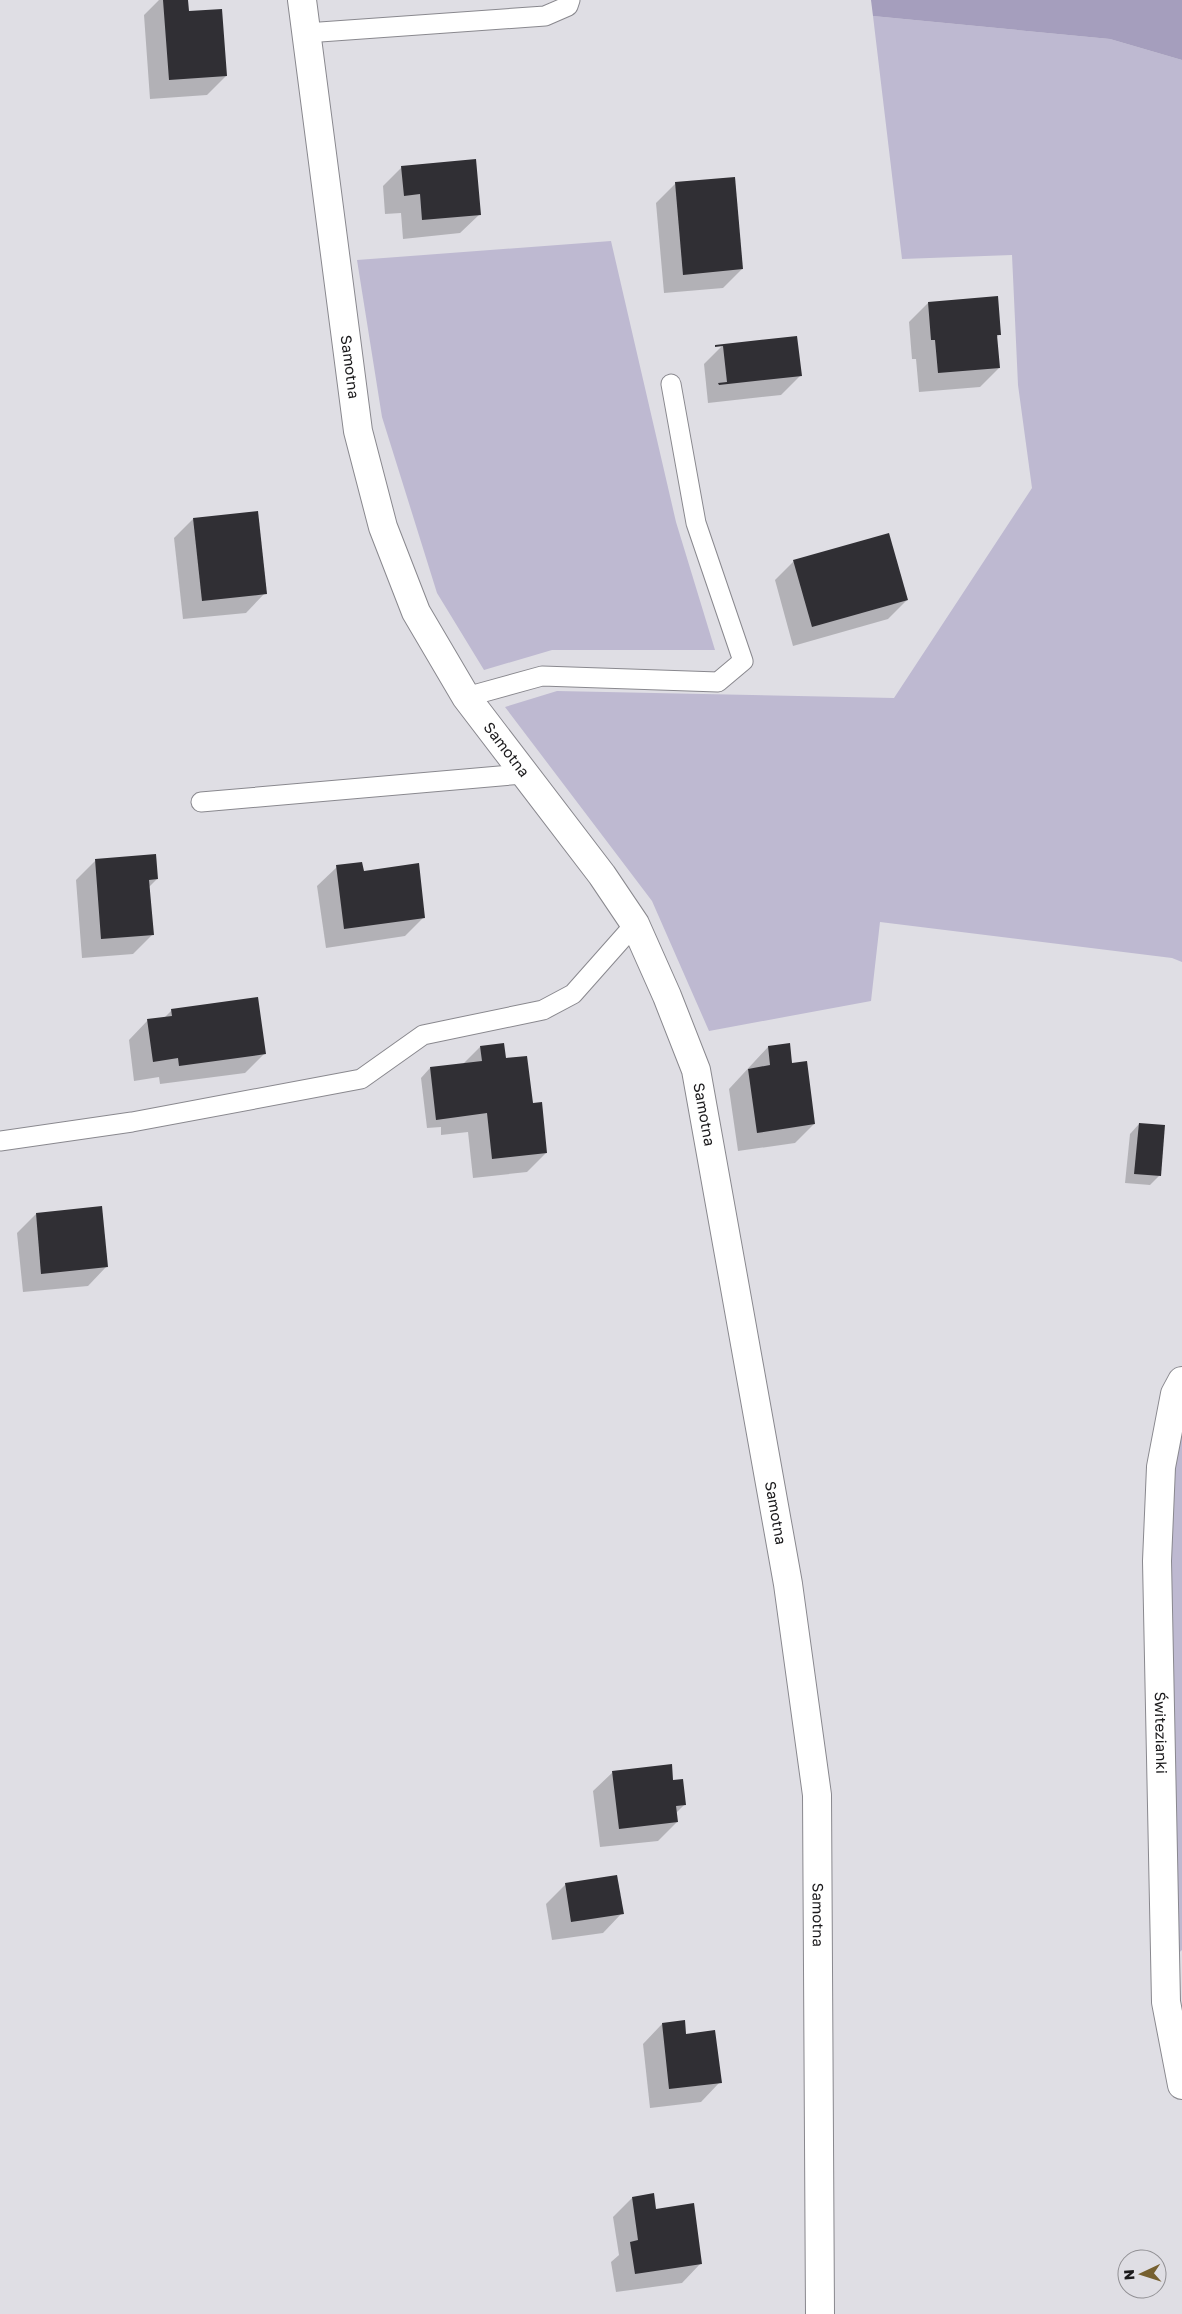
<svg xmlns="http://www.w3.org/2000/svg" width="1182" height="2314" font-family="'Golos Text',sans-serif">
	<rect width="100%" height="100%" fill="#dfdee4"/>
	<g fill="#beb9d1">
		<polygon points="873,16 1110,39 1182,60 1182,962 1172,958 880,922 871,1001 709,1031 652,901 505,707 557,691 894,698 1032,488 1018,385 1012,255 902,259"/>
		<polygon points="611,241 676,522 715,650 552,650 484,670 437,593 382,417 357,260"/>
		<polygon points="1182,1407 1182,1950 1174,1957 1164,1558"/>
	</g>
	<polygon fill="#a59ebd" points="871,0 1182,0 1182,60 1110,39 873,16"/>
	<g fill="#0003">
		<polygon points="159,0 186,0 187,13 226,76 207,95 150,99 144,15"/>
		<polygon points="402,167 480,214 460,233 403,239 401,213 385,214 383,186"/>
		<polygon points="676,183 742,269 723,288 664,293 656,203"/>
		<polygon points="928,303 1000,334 996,338 999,368 980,387 919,392 916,359 912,359 909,322"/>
		<polygon points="723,345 800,376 781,395 708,403 704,364"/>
		<polygon points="193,519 265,593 246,613 183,619 174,538"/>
		<polygon points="794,561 907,600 888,619 793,646 775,580"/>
		<polygon points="95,861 157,879 149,887 153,934 133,954 82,958 76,880"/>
		<polygon points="337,867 424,917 405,936 326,948 317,886"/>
		<polygon points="172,1010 264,1054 245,1073 160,1084 159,1077 134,1081 129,1040 148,1020 164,1018"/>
		<polygon points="789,1044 791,1064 814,1124 795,1143 738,1151 729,1089 768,1047"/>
		<polygon points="480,1047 505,1060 532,1105 546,1153 527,1172 473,1178 468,1132 441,1135 441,1127 427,1128 421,1078 430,1068 463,1064"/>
		<polygon points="1139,1124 1160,1175 1150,1185 1125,1183 1130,1134"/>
		<polygon points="36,1214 107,1266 88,1286 23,1292 17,1233"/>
		<polygon points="613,1772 672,1781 685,1804 676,1813 677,1822 658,1841 600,1847 593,1791"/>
		<polygon points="566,1884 622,1913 603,1933 552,1940 546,1904"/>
		<polygon points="662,2024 685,2035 720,2082 701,2102 650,2108 643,2044"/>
		<polygon points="632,2198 655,2210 701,2263 682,2283 616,2292 611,2262 619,2255 613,2217"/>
	</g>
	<g fill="#302f34">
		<polygon points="163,0 188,0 189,11 222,9 227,76 169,80"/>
		<polygon points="476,159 481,215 422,220 420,194 404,196 401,166"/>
		<polygon points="735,177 743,269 683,275 675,182"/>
		<polygon points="998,296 1001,335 997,335 1000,368 938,373 935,340 931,340 928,302"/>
		<polygon points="797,336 802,376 719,385 718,383 727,382 723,346 715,347 715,345"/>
		<polygon points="258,511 267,594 202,601 193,518"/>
		<polygon points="889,533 908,600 812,627 793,560"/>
		<polygon points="156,854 158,879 149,880 154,935 101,939 95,859"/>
		<polygon points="362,862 364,871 419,863 425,918 344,929 336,865"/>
		<polygon points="258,997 266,1054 179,1066 178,1058 153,1062 147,1019 172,1016 171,1009"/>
		<polygon points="504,1043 506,1058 527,1056 533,1103 542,1102 547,1153 492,1159 487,1113 436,1120 430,1067 482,1061 480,1046"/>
		<polygon points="790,1043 792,1063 807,1061 815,1124 757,1133 748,1069 770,1065 768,1046"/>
		<polygon points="1139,1123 1165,1125 1161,1176 1134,1174"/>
		<polygon points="102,1206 108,1267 41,1274 36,1213"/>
		<polygon points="672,1764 673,1780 683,1779 686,1805 676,1806 678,1822 619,1829 612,1771"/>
		<polygon points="617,1875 624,1914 571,1922 565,1883"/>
		<polygon points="685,2020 686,2034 715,2030 722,2083 669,2089 662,2023"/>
		<polygon points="654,2193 656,2209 694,2203 702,2264 635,2274 630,2242 638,2240 632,2197"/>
	</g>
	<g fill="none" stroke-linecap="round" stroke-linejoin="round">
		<g stroke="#89888e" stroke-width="21">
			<g id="lane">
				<polyline points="306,33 545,16 568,6 570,0"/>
				<polyline points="466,697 542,676 718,682 743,661 696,523 671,384"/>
				<polyline points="201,802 523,774"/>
				<polyline points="0,1141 132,1122 361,1079 423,1035 543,1010 573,994 635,924"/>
			</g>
		</g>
		<g stroke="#89888e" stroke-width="30">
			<g id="street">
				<path id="s1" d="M302,0L358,431L383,527L416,612L466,697L602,875L635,924L667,996L696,1070L788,1584L817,1795L820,2314"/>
				<path id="s2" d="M1182,1381L1175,1394L1161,1467L1157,1561L1166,2002L1182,2085"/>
			</g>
		</g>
		<use href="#lane" stroke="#fff" stroke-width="19"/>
		<use href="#street" stroke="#fff" stroke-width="28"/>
	</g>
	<g text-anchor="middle" stroke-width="5" stroke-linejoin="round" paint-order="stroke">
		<g font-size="15" fill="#1b1a1c" stroke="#dfdee4">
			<text dy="5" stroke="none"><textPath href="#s1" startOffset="370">Samotna</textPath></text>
			<text dy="5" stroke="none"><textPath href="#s1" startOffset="790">Samotna</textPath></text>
			<text dy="5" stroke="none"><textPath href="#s1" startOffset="1210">Samotna</textPath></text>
			<text dy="5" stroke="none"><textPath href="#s1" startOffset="1615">Samotna</textPath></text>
			<text dy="5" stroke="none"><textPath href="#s2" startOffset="355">Świtezianki</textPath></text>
			<text dy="5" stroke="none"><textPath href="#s1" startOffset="2020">Samotna</textPath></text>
		</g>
	</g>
	<g transform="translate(1142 2274) rotate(266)"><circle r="24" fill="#dfdee4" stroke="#919094"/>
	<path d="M0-4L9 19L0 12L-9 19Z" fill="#766030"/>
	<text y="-8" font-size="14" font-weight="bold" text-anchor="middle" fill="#1b1a1c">N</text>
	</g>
</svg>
